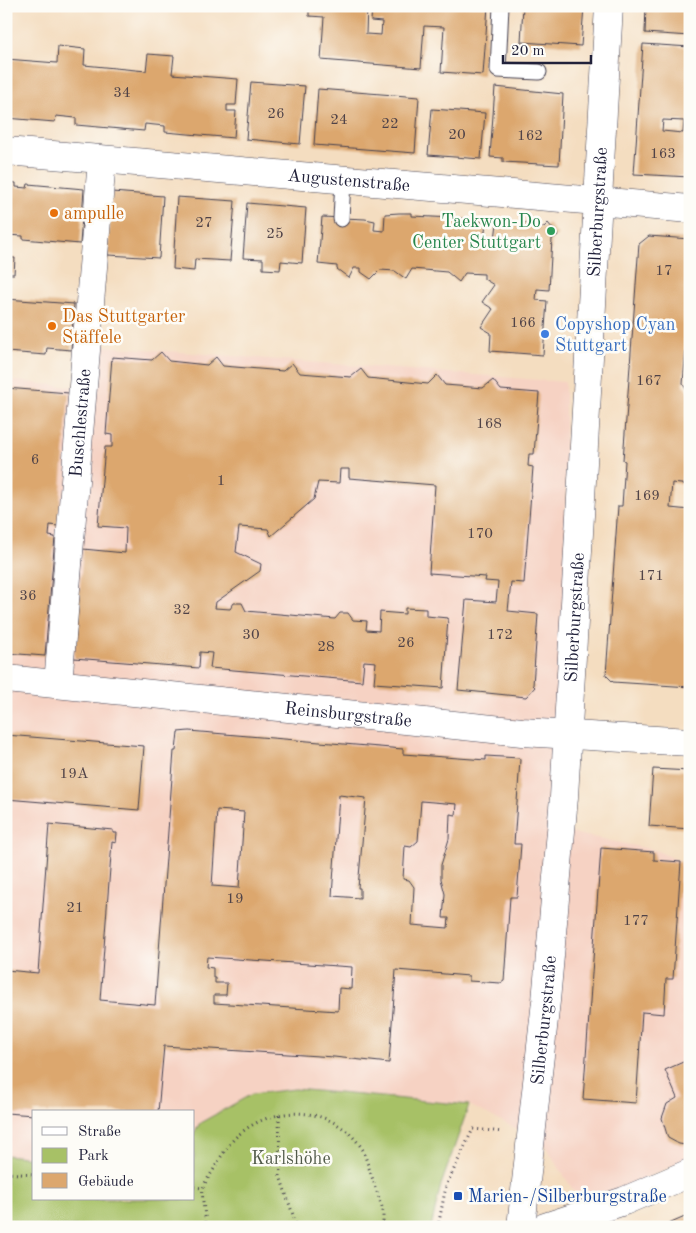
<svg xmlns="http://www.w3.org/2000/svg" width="696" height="1233" font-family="'Old Standard TT',serif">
	<rect width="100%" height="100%" fill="#fdfcf7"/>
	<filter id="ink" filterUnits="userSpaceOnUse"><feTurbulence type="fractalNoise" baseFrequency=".02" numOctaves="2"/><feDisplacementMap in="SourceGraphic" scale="10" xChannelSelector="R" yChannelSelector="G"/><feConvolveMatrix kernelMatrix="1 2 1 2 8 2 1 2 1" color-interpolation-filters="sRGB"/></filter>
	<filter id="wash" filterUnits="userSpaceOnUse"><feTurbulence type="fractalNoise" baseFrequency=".0096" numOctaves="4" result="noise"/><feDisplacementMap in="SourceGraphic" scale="20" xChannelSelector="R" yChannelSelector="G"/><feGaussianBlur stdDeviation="1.12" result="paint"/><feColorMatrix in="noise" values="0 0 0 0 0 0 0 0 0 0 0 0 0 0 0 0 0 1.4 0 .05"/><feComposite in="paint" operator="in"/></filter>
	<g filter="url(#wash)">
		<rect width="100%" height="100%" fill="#f4ddc0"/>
		<polygon fill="#f6d2c3" points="103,346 565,382 567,735 562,831 655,850 690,866 690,1158 583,1206 543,1142 469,1105 295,1089 201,1123 194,1133 194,1112 34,1112 34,1158 6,1155 6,380 97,390"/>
		<polygon fill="#a7c166" stroke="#647250" points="295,1089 469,1105 441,1185 431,1227 6,1227 6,1155 34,1158 34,1199 194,1199 194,1133 200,1123 252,1094"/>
		<g id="blocks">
			<g fill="#dca76e" fill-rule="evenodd">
				<polygon points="309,6 367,6 366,34 381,35 382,22 371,21 372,6 488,6 483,75 441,72 444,27 424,26 421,68 321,60 324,17 309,16"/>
				<polygon points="523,6 584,6 581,46 521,42"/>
				<polygon points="646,6 690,6 690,36 645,33"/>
				<path d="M643,44L690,47V177L634,174ZM663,120L684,121L683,133L662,131Z"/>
				<polygon points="58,46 85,49 84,65 146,71 148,54 174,56 172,74 238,79 236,105 227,105 227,111 236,111 234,138 165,132 165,126 145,124 144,131 76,125 76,118 56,116 55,122 6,118 6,59 57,63"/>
				<polygon points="251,82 305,86 300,144 246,139"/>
				<polygon points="495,87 563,94 559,165 503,162 503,158 490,157"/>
				<polygon points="318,89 419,97 415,153 314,145"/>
				<polygon points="432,109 485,113 481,159 428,155"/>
				<polygon points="6,182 16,183 16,187 27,188 28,184 84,189 80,244 23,239 23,236 6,235"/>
				<polygon points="112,192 163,196 159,258 108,255"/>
				<polygon points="177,197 235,201 230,261 195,259 194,271 173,269"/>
				<polygon points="247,203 306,208 302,263 281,261 280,270 263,269 263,259 243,258"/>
				<polygon points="399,213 412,213 412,216 474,219 474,221 486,222 484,240 495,240 497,223 528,223 528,226 544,227 548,223 558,235 552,239 549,290 537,289 536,300 547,301 543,355 490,351 491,333 481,327 493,309 482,302 494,285 484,279 484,274 465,273 459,282 447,272 412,269 406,279 395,271 380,270 371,279 361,272 361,268 354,268 349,278 337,269 337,266 318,264 322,217 365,219 375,221 374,230 384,231 385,214"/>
				<polygon points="649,236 690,239 690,300 683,384 690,396 690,485 672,483 670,508 690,510 690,687 613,682 606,675 618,506 622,506 625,461 623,460 639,244"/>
				<polygon points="6,258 15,258 14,274 6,274"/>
				<polygon points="6,299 74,304 71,350 47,348 46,355 6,352"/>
				<polygon points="161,352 169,361 207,365 216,357 223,366 283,371 292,363 300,373 351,377 361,369 368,378 428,384 437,375 445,385 483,388 493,380 501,390 539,393 534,454 529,454 528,466 533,467 524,583 511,582 508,611 538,614 533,685 535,687 526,697 458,690 466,600 496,602 498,582 485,581 486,577 429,573 435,485 349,478 349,469 340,469 339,483 318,482 314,499 271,536 268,529 239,527 236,552 261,564 260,571 216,602 215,608 230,609 234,603 242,603 246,611 335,619 340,613 348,613 353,620 367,621 366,630 379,631 380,612 405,614 405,608 426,609 426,616 448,618 443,688 374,683 376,662 364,661 362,681 210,668 212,653 200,652 199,668 74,658 83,549 125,553 126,528 98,526 105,447 112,447 112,435 106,434 112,357 152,360"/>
				<polygon points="6,388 69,393 58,526 50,525 49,536 55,537 45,656 6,653"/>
				<path d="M189,731L403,749V754L486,760V756L519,758L520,760L514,844H521L517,897H510L504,981L501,983L469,981V976L396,970L389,1063L334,1057L164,1046L158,1112H34V1115L6,1113V970L38,973L49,824L113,830V833H117L116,843L112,842L100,1000L155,1005L174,751H176L178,732ZM339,795L366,798L358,888H360V898L332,896ZM421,801L457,804L456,815L450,814L449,839L441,865V879L445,894L443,918H449L448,928L412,925L414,887L409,880L403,879L405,846L411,847L418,841ZM217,810L244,812L239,888L212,886ZM207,957L352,967L351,989L339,988L338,1011L214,1003V995H226L227,983H215V978H213V968L206,967Z"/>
				<polygon points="6,735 144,746 139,810 6,799"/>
				<polygon points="653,769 690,771 690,829 649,826"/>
				<polygon points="601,848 654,852 654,860 681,862 673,979 666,979 664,1014 642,1012 636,1103 583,1099"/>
				<polygon points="690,1059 690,1145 686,1145 679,1144 668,1138 662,1118 667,1104 677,1098 665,1070"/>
				<polygon points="687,1216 690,1227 662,1227"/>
			</g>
		</g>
	</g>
	<g filter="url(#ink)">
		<use href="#blocks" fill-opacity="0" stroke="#423e4f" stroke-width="1"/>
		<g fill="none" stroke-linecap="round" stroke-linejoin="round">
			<g stroke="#423e4f" stroke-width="17">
				<g id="service">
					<polyline points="501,6 498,70 539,72"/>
					<polyline points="341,219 343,180"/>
				</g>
			</g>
			<g stroke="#423e4f" stroke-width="29">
				<g id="minor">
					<path id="s1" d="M6,151L690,209"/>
					<path id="s2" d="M58,684L102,160"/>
					<polyline points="545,1227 624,1201 690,1173"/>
				</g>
			</g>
			<g stroke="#423e4f" stroke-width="29">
				<g id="tertiary">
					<path id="s3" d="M6,679L522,732L690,742"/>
					<path id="s4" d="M521,1227L546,1001L564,797L609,6"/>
				</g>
			</g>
			<g stroke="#423e4f" stroke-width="3" stroke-dasharray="1 4" stroke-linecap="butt">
				<polyline points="279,1115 280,1176 297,1227"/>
				<polyline points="6,1173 34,1175"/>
				<polyline points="194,1187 203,1188"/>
				<path d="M206,1227C206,1215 201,1200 203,1188C205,1181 213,1172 216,1165C222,1155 228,1145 236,1137C274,1102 335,1105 363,1150L383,1210V1227"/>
				<polyline points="438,1227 446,1186 473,1129 503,1132"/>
			</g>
			<use href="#service" stroke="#fff" stroke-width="15"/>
			<use href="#minor" stroke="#fff" stroke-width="28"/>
			<use href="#tertiary" stroke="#fff" stroke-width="28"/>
		</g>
	</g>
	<g fill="#e8710a" stroke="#fdfcf7" stroke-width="2">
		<circle cx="54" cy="213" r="5"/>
		<circle cx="52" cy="326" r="5"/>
	</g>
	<circle fill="#2e9e5b" stroke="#fdfcf7" stroke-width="2" cx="551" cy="231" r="5"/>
	<circle fill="#3f7fe0" stroke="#fdfcf7" stroke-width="2" cx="545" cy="334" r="5"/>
	<rect fill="#1a4fb4" stroke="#fdfcf7" stroke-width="2" x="453" y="1191" width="10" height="10" rx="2.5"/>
	<g text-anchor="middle" stroke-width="5" stroke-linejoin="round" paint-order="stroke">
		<g font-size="15" fill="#504348">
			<text x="122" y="97">34</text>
			<text x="276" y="118">26</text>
			<text x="339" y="124">24</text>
			<text x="390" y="128">22</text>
			<text x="457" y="139">20</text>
			<text x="530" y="140">162</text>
			<text x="663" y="158">163</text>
			<text x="204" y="227">27</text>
			<text x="275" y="238">25</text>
			<text x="664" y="275">17</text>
			<text x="523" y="327">166</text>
			<text x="649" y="385">167</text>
			<text x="489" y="428">168</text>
			<text x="35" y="464">6</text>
			<text x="221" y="485">1</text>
			<text x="647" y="500">169</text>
			<text x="480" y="538">170</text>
			<text x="651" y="580">171</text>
			<text x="28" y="600">36</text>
			<text x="182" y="614">32</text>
			<text x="251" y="639">30</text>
			<text x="500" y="639">172</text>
			<text x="406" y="647">26</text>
			<text x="326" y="651">28</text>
			<text x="74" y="778">19A</text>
			<text x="235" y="903">19</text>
			<text x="75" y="912">21</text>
			<text x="636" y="925">177</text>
		</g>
		<g font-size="18" fill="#22223b" stroke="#fdfcf7">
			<text dy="6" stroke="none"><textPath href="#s1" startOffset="344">Augustenstraße</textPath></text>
			<text dy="6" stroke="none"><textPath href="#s4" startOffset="1018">Silberburgstraße</textPath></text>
			<text dy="6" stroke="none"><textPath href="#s2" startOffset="262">Buschlestraße</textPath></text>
			<text dy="6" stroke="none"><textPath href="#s4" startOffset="612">Silberburgstraße</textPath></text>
			<text dy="6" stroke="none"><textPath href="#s3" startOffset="344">Reinsburgstraße</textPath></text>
			<text dy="6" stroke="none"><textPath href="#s4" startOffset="208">Silberburgstraße</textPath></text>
		</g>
		<g font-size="18" fill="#c56008" stroke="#fdfcf7" text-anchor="start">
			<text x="64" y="219">ampulle</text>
			<text x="62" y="322">Das Stuttgarter<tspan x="62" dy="21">Stäffele</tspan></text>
		</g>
		<g font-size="18" fill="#27864d" stroke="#fdfcf7" text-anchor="end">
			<text x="541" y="227">Taekwon-Do<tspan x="541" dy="21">Center Stuttgart</tspan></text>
		</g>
		<g font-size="18" fill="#366cbe" stroke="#fdfcf7" text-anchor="start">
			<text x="555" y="330">Copyshop Cyan<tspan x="555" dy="21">Stuttgart</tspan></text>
		</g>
		<g font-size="18" fill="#515a4a" stroke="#fdfcf7">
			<text x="291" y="1164">Karlshöhe</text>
		</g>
		<g font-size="18" fill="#164399" stroke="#fdfcf7" text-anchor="start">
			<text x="468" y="1202">Marien-/Silberburgstraße</text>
		</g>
	</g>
	<rect width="696" height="1233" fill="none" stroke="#fdfcf7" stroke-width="25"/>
	<rect x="32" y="1110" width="162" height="90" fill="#fdfcf7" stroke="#a5a5ac"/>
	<rect x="42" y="1127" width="25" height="8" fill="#ffffff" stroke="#a5a5ac"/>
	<text x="78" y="1136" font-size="15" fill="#22223b">Straße</text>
	<rect x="42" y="1148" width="25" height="15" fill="#a7c166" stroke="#a5a5ac"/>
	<text x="78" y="1160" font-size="15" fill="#22223b">Park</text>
	<rect x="42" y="1173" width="25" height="15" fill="#dca76e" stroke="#a5a5ac"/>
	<text x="78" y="1186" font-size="15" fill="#22223b">Gebäude</text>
	<path d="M503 55v8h88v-8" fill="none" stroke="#22223b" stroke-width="2.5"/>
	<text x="511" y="55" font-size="15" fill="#22223b" stroke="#fdfcf7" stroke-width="4" paint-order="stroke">20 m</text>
</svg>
